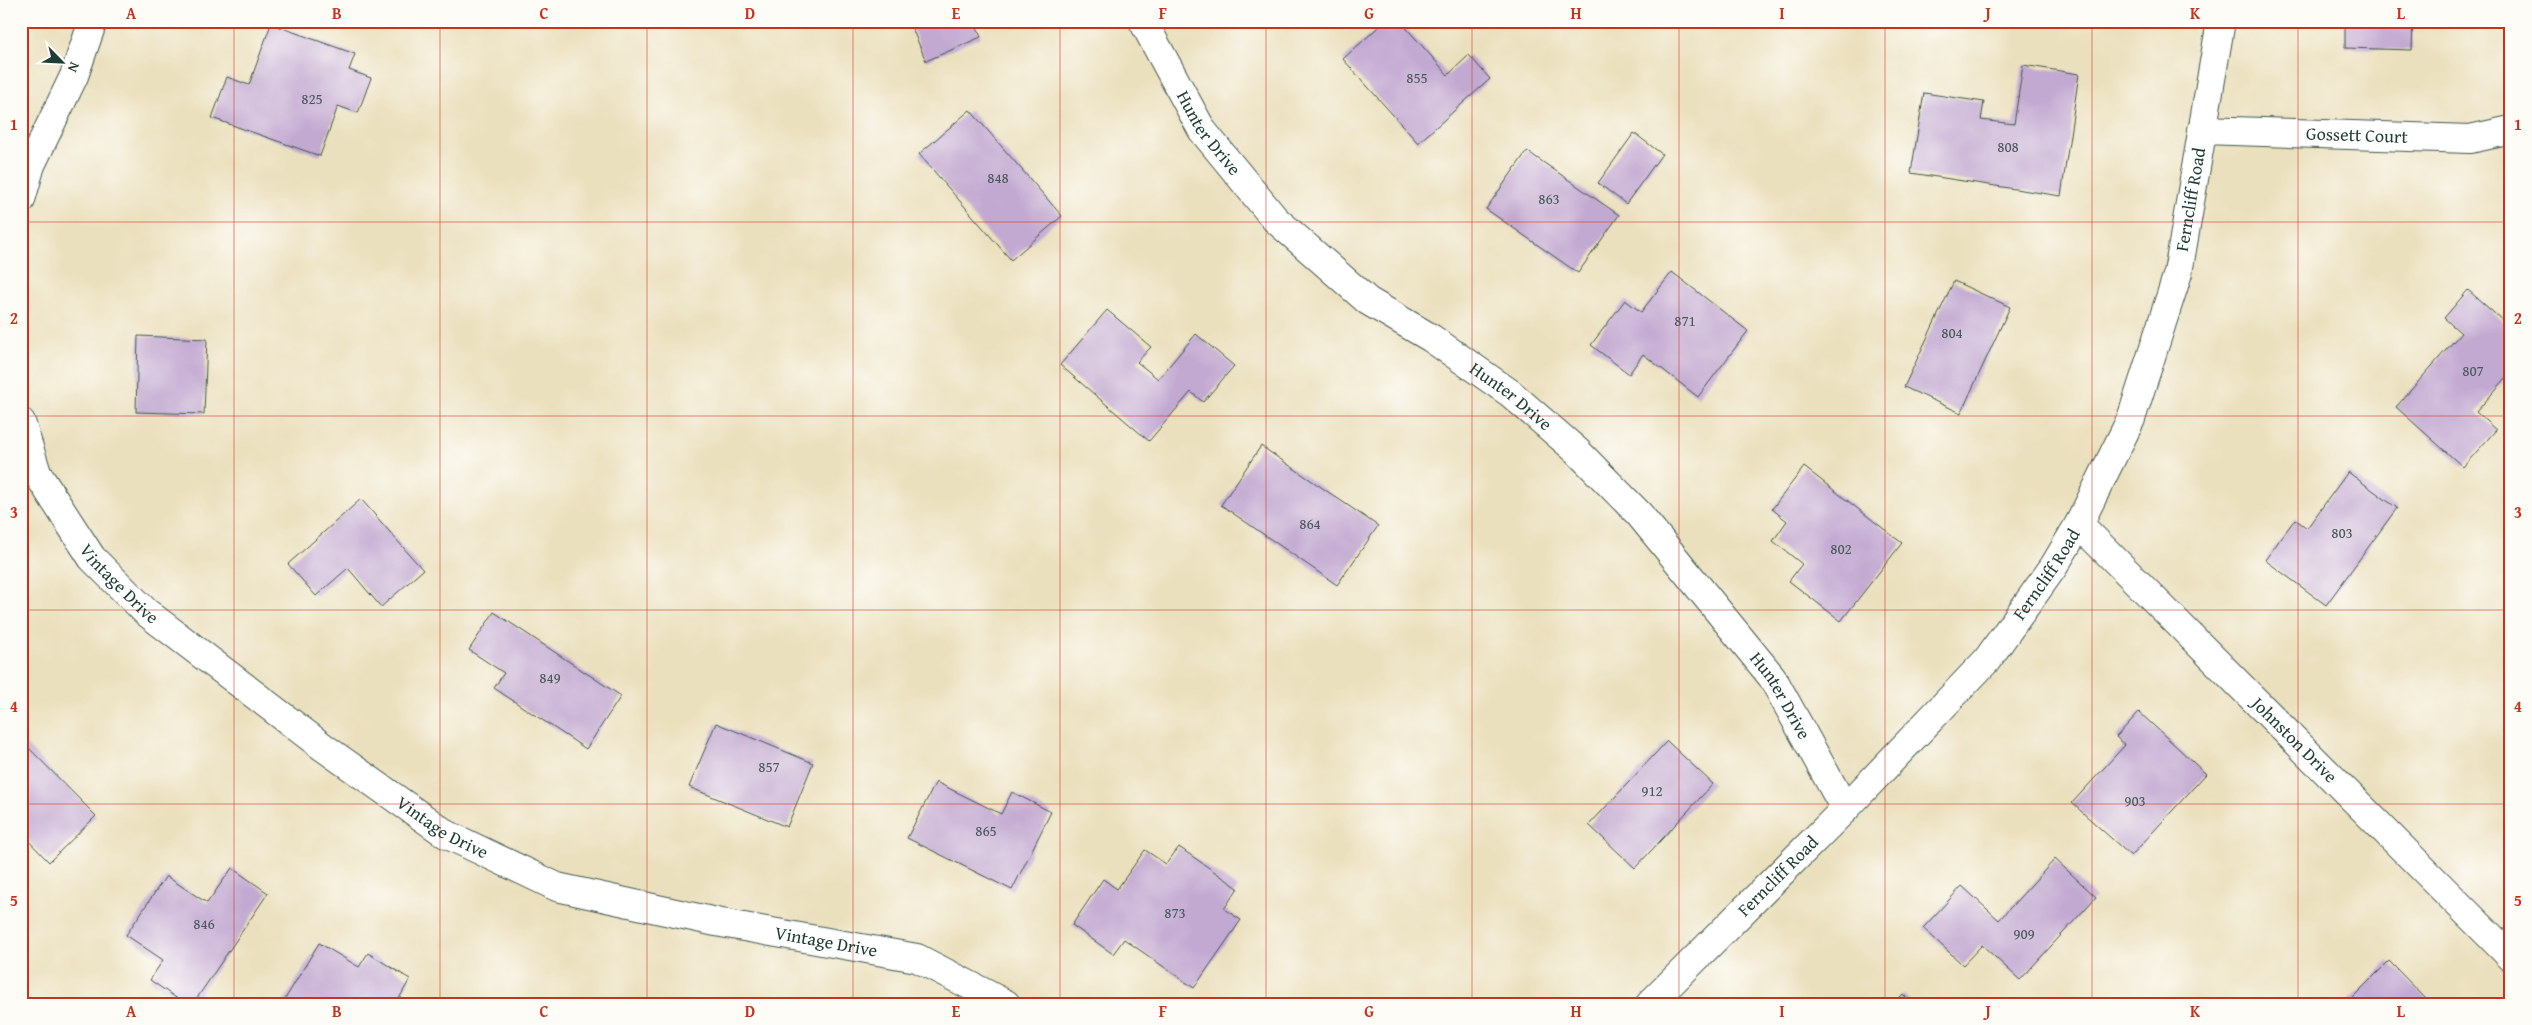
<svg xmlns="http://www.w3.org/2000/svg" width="2532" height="1025" font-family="'Gentium Book Plus',serif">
	<rect width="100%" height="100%" fill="#fdfcf7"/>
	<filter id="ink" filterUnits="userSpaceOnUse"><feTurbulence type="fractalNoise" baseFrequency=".02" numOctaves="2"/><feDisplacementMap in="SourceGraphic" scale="10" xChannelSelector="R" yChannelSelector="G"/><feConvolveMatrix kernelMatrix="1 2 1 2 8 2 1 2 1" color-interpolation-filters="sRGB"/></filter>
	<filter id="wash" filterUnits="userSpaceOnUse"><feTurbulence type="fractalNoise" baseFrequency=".0096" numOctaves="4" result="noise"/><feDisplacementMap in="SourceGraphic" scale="20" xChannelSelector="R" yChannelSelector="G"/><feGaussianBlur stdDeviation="1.12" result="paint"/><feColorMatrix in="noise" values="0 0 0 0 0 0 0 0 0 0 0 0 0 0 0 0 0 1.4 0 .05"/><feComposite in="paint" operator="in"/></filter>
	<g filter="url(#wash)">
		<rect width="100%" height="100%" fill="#ebe0be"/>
		<g id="blocks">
			<g fill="#c2a9d1">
				<polygon points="909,21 974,21 981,37 926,61"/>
				<polygon points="1385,21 1400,21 1448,75 1469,55 1490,79 1418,143 1343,59"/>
				<polygon points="2345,21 2413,21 2412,50 2345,48"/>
				<polygon points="271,24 355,54 349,70 371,78 358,113 338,106 320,156 212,118 227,77 249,85"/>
				<polygon points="2023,65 2079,74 2061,196 1911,173 1924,93 1984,102 1981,120 2014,124"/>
				<polygon points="970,110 1062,216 1011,260 919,154"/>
				<polygon points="1634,133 1662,154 1626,204 1598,183"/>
				<polygon points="1527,151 1619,215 1578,273 1486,209"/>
				<polygon points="1672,272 1748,331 1698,397 1643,354 1629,374 1591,345 1625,300 1641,312"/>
				<polygon points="1954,281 2010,307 1961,413 1904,387"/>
				<polygon points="2468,290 2511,328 2511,382 2506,378 2476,412 2496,430 2463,467 2396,407 2461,333 2444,318"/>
				<polygon points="1107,310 1151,347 1137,362 1158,379 1196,334 1234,366 1203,402 1191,392 1149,441 1060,365"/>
				<polygon points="138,336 207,339 204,414 136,412"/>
				<polygon points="1261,446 1378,526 1337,585 1221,505"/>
				<polygon points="1804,467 1902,543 1841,621 1789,581 1802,564 1773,541 1787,521 1772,509"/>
				<polygon points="2348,472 2397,508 2326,605 2265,560 2295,519 2307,528"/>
				<polygon points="361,499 423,570 381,607 348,568 316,596 288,564"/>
				<polygon points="494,612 621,696 586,749 494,688 504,673 469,650"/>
				<polygon points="2139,712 2206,774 2131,856 2072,803 2125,745 2116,737"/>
				<polygon points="716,723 813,763 787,827 689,787"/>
				<polygon points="21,740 96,816 49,862 21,833"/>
				<polygon points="1667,741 1713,784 1635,868 1589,825"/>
				<polygon points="936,782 1001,814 1012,792 1051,812 1012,890 907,838"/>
				<polygon points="1179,847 1238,888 1224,909 1241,920 1194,988 1124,939 1113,954 1072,925 1103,879 1117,889 1145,850 1166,864"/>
				<polygon points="2055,859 2096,897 2020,980 1982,945 1963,965 1923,928 1962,886 1999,920"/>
				<polygon points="232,868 268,893 193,1004 185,1004 150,980 163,960 126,935 166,876 207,903"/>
				<polygon points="319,943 359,967 368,953 410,979 396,1004 282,1004"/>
				<polygon points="2389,961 2431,1004 2346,1004"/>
				<polygon points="1903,994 1913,1004 1893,1004"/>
			</g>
		</g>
	</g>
	<g filter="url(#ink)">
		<use href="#blocks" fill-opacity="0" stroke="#3e5549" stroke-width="1"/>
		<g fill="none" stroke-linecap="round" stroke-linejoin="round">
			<g stroke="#3e5549" stroke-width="30">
				<g id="street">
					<path id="s1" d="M1143,21L1202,130L1275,219L1368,301L1431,338L1510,393L1577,451L1639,514L1772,677L1845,809"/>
					<path id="s2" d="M2202,130L2470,139L2511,130"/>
					<polyline points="21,200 31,165 74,76 93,21"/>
					<path id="s3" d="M21,422L37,473L92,558L146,612L323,747L446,834L557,887L716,922L917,958L1006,1004"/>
					<path id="s4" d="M2079,524L2511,957"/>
					<path id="s5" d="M1650,1004L1845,809L1987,660L2054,566L2079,524L2131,419L2178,273L2221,21"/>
				</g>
			</g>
			<use href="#street" stroke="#fff" stroke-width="28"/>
		</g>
	</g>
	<path fill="none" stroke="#c8321e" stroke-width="1" stroke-opacity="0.55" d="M234,21V1004M440,21V1004M647,21V1004M853,21V1004M1060,21V1004M1266,21V1004M1472,21V1004M1679,21V1004M1885,21V1004M2092,21V1004M2298,21V1004M21,222H2511M21,416H2511M21,610H2511M21,804H2511"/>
	<g text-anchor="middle" stroke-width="4" stroke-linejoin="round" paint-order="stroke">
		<g font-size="15" fill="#48585b">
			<text x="1417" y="83">855</text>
			<text x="312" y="104">825</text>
			<text x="2008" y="152">808</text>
			<text x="998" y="183">848</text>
			<text x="1549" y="204">863</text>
			<text x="1685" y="326">871</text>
			<text x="1952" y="338">804</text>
			<text x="2473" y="376">807</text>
			<text x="1310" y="529">864</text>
			<text x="2342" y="538">803</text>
			<text x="1841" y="554">802</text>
			<text x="550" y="683">849</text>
			<text x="769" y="772">857</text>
			<text x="1652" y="796">912</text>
			<text x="2135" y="806">903</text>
			<text x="986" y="836">865</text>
			<text x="1175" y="918">873</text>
			<text x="204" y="929">846</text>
			<text x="2024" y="939">909</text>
		</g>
		<g font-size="18" fill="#1f3d34" stroke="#fdfcf7">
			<text dy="6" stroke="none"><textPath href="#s1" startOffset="130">Hunter Drive</textPath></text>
			<text dy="6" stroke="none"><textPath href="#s2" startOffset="155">Gossett Court</textPath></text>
			<text dy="6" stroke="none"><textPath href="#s5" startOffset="991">Ferncliff Road</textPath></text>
			<text dy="6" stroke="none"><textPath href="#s1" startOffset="535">Hunter Drive</textPath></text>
			<text dy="6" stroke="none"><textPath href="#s5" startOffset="586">Ferncliff Road</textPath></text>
			<text dy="6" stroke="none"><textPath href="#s3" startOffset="192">Vintage Drive</textPath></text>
			<text dy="6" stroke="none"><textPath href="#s1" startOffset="940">Hunter Drive</textPath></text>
			<text dy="6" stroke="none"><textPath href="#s4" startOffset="305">Johnston Drive</textPath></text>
			<text dy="6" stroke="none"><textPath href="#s3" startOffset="598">Vintage Drive</textPath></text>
			<text dy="6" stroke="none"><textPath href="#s5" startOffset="181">Ferncliff Road</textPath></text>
			<text dy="6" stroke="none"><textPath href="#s3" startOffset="1002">Vintage Drive</textPath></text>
		</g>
	</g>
	<rect width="2532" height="1025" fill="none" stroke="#fdfcf7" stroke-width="55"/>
	<g transform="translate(62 62) rotate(114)" stroke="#fdfcf7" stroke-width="4" paint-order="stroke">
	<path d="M0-4L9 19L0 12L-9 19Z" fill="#1f3d34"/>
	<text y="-8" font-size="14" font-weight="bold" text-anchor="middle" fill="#1f3d34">N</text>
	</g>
	<rect x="28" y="28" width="2476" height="970" fill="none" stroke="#c8321e" stroke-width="2"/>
	<g font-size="16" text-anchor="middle" font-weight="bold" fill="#c8321e">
		<text x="131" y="19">A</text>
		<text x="337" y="19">B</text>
		<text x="544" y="19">C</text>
		<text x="750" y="19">D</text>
		<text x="956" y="19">E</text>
		<text x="1163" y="19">F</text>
		<text x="1369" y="19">G</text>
		<text x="1576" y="19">H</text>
		<text x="1782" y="19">I</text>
		<text x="1988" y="19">J</text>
		<text x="2195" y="19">K</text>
		<text x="2401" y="19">L</text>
		<text x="14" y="130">1</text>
		<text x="2518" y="130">1</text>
		<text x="14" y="324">2</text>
		<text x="2518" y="324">2</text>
		<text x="14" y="518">3</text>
		<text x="2518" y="518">3</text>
		<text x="14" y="712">4</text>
		<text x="2518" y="712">4</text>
		<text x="14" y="906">5</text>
		<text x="2518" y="906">5</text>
		<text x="131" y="1017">A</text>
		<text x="337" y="1017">B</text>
		<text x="544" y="1017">C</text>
		<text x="750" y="1017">D</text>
		<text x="956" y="1017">E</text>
		<text x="1163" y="1017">F</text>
		<text x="1369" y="1017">G</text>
		<text x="1576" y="1017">H</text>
		<text x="1782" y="1017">I</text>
		<text x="1988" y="1017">J</text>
		<text x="2195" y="1017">K</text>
		<text x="2401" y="1017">L</text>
	</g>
</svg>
